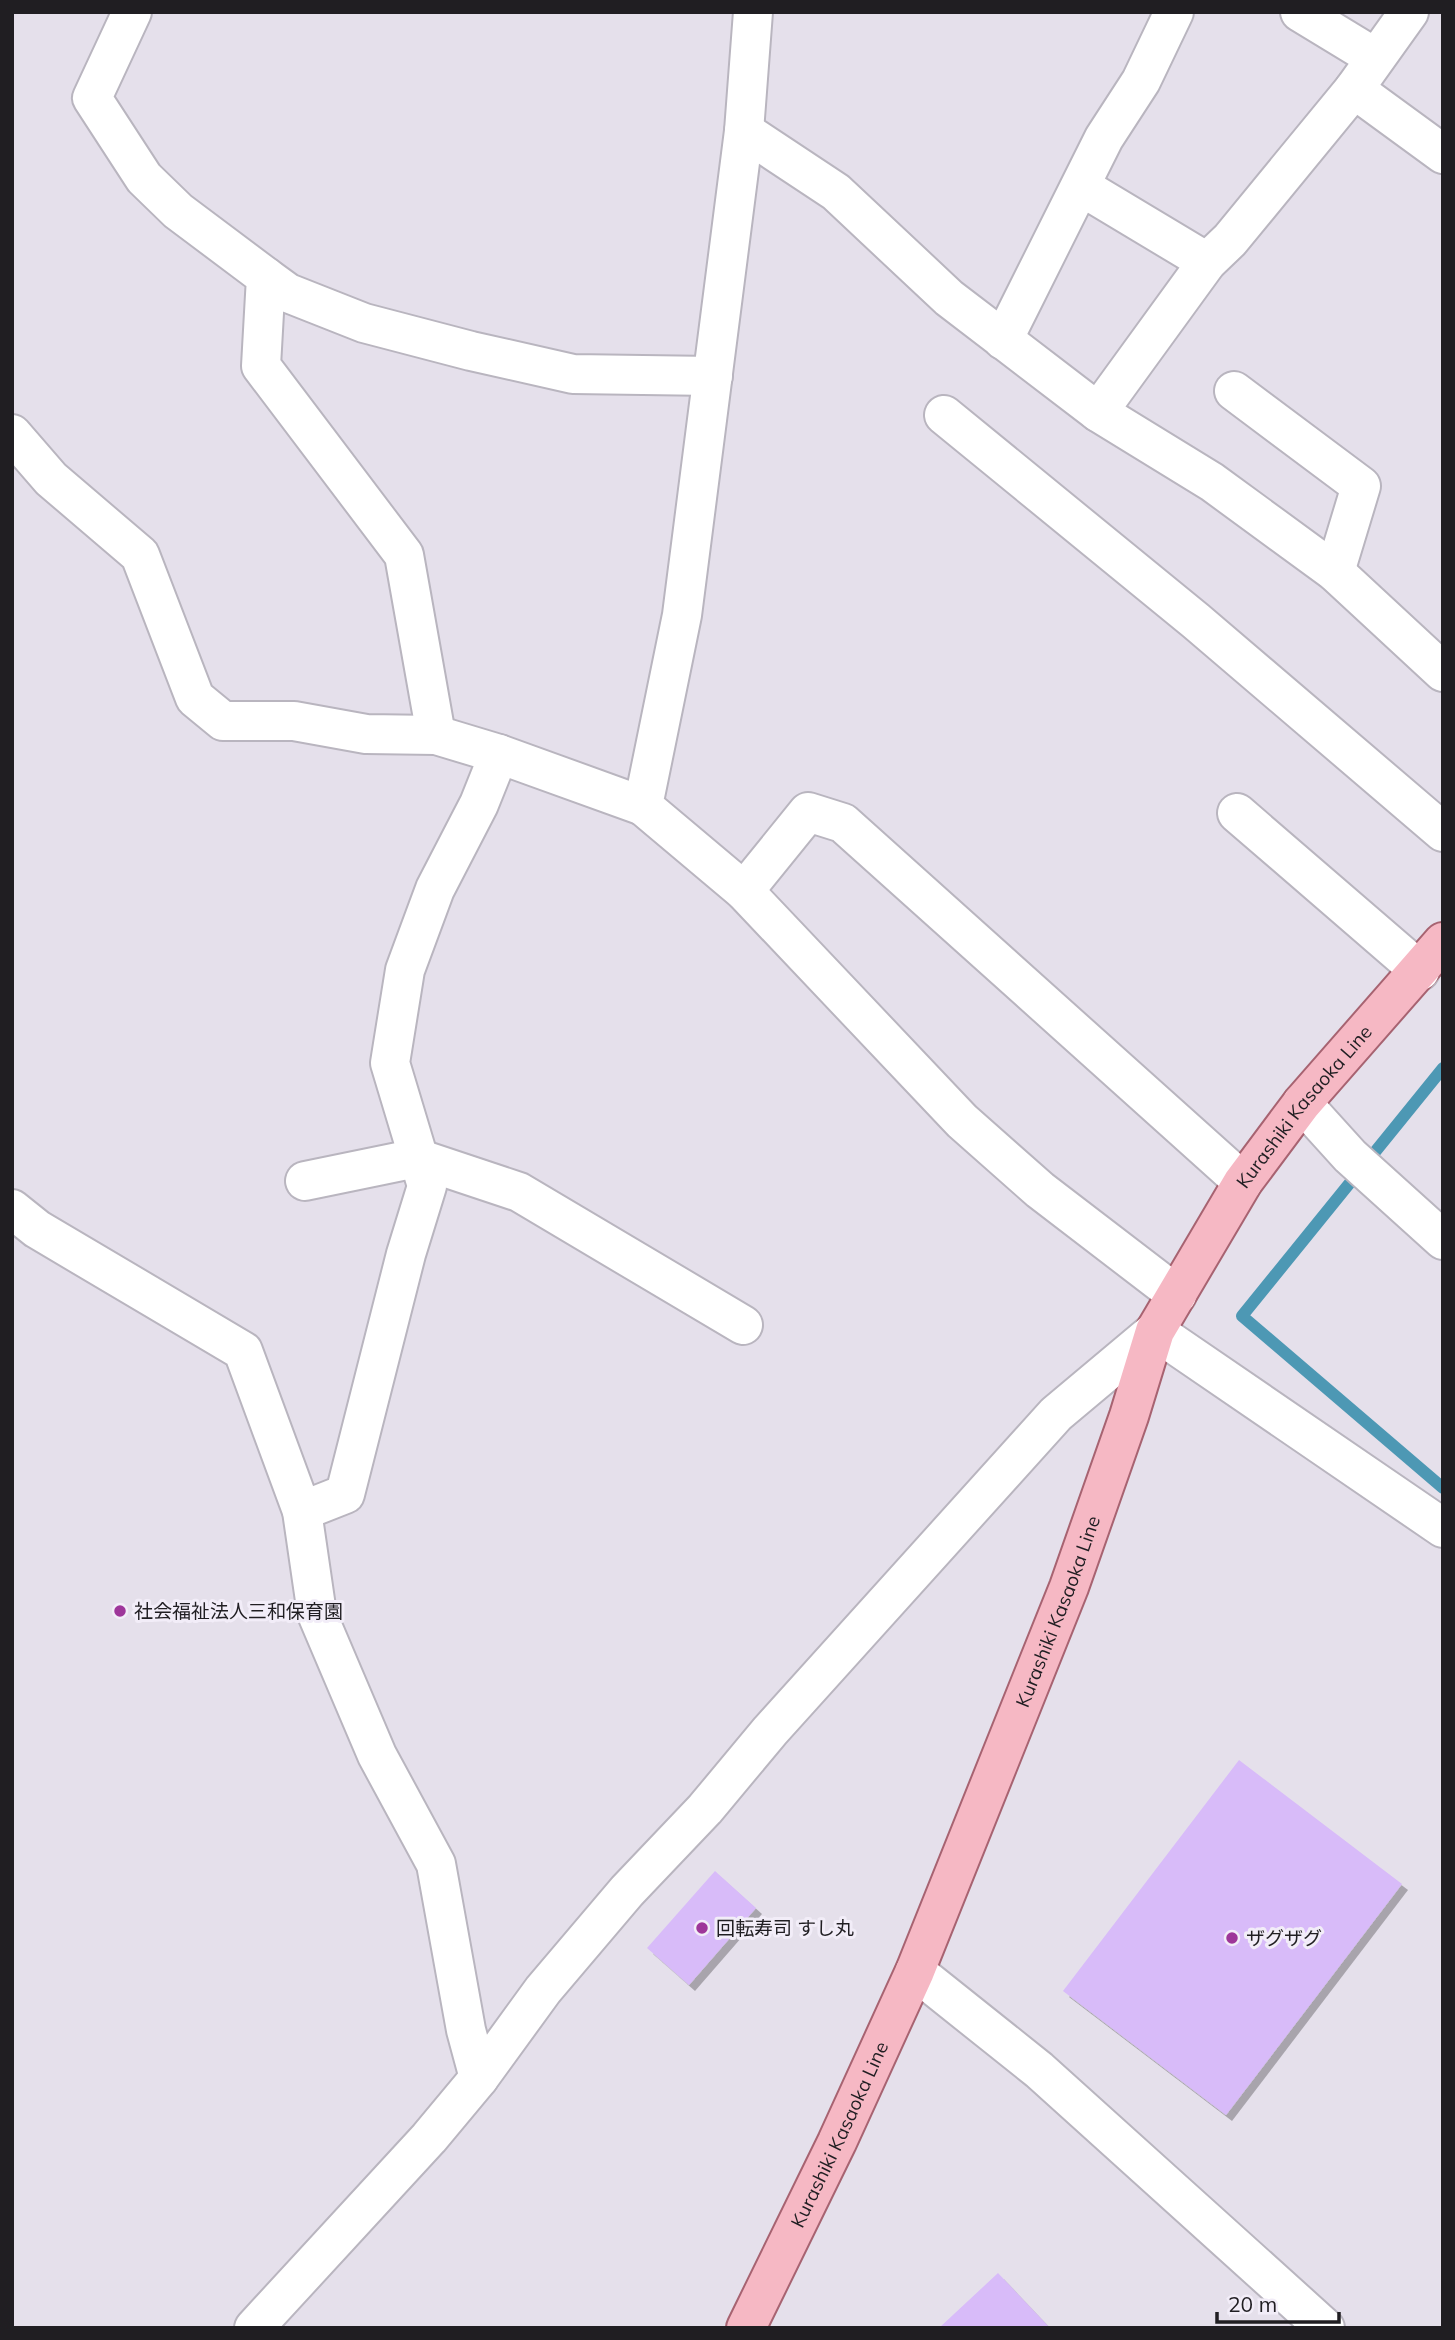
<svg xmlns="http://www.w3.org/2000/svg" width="1455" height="2340" font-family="Mulish,'Noto Sans JP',sans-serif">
	<defs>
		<filter id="shadow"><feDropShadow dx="6" dy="6" stdDeviation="0" flood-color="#0004"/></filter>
	</defs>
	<rect width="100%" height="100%" fill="#e5e0eb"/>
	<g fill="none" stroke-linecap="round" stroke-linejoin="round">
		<polyline stroke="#4d98b4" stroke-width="12" points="1443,1068 1242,1316 1443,1488"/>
	</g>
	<g fill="#d8bbf9" filter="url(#shadow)">
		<polygon points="1239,1760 1402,1884 1226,2115 1063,1991"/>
		<polygon points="715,1871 756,1908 689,1985 647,1948"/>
		<polygon points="998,2273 1050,2328 939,2328"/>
	</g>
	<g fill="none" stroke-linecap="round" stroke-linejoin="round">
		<g stroke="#b9b5bf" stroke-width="42">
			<g id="minor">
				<polyline points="132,12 92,98 144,178 178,211 266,277 261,366 404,555 436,735"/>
				<polyline points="753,12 744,131 682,615 643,806 744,891 962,1121 1040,1190 1177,1295"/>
				<polyline points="1300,12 1374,57"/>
				<polyline points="1354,89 1443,154"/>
				<polyline points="744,131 836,192 949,298 1098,412 1212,482 1335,572 1443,672"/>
				<polyline points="1082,187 1207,262"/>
				<polyline points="266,277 288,293 364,323 471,351 573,374 713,376"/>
				<polyline points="1003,340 1104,138 1141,81 1174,12"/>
				<polyline points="1234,391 1361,486 1335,572"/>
				<polyline points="1098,412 1207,262 1230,240 1354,89 1409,12"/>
				<polyline points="944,415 1196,621 1443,832"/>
				<polyline points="12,434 51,479 140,555 195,698 223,721 294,721 366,734 436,735 499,754 643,806"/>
				<polyline points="1237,813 1420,971"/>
				<polyline points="744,891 808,812 843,823 1243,1182"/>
				<polyline points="1302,1103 1350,1156 1443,1240"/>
				<polyline points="305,1181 417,1158 519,1192 743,1325"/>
				<polyline points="12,1209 37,1229 243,1351 302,1511 317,1614 377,1755 436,1864 466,2030 479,2078"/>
				<polyline points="302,1511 345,1494 406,1254 427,1186 390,1063 405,970 435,889 479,804 499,754"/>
				<polyline points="915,1971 1039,2070 1325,2328"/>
				<polyline points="254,2328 429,2138 479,2078 543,1990 627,1891 705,1809 770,1731 1056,1414 1155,1331 1443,1528"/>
			</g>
		</g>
		<g stroke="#a76371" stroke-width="42">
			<g id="major">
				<path id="s1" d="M746,2328L837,2142L915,1971L1069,1587L1129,1416L1155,1331L1243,1182L1302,1103L1443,942"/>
			</g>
		</g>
		<use href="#minor" stroke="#fff" stroke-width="38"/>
		<use href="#major" stroke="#f6b8c4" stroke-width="38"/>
	</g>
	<g fill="#9e369a" stroke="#f2edf8" stroke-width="2.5">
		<circle cx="120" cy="1611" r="7"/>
		<circle cx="702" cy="1928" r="7"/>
		<circle cx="1232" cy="1938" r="7"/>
	</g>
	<g text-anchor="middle" stroke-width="6" stroke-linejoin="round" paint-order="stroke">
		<g font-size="19" fill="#201e22" stroke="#f2edf8">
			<text dy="7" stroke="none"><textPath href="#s1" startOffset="1349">Kurashiki Kasaoka Line</textPath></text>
			<text dy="7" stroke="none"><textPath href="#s1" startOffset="782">Kurashiki Kasaoka Line</textPath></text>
			<text dy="7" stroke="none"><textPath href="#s1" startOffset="215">Kurashiki Kasaoka Line</textPath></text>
		</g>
		<g font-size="19" fill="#201e22" stroke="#f2edf8" text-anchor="start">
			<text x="134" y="1618">社会福祉法人三和保育園</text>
			<text x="716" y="1935">回転寿司 すし丸</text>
			<text x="1246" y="1945">ザグザグ</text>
		</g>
	</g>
	<rect width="1455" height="2340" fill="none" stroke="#201e22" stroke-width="28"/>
	<path d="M1217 2312v10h122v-10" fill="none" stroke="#201e22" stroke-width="3.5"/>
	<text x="1228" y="2312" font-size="21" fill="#201e22" stroke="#f2edf8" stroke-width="5" paint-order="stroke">20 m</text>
</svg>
